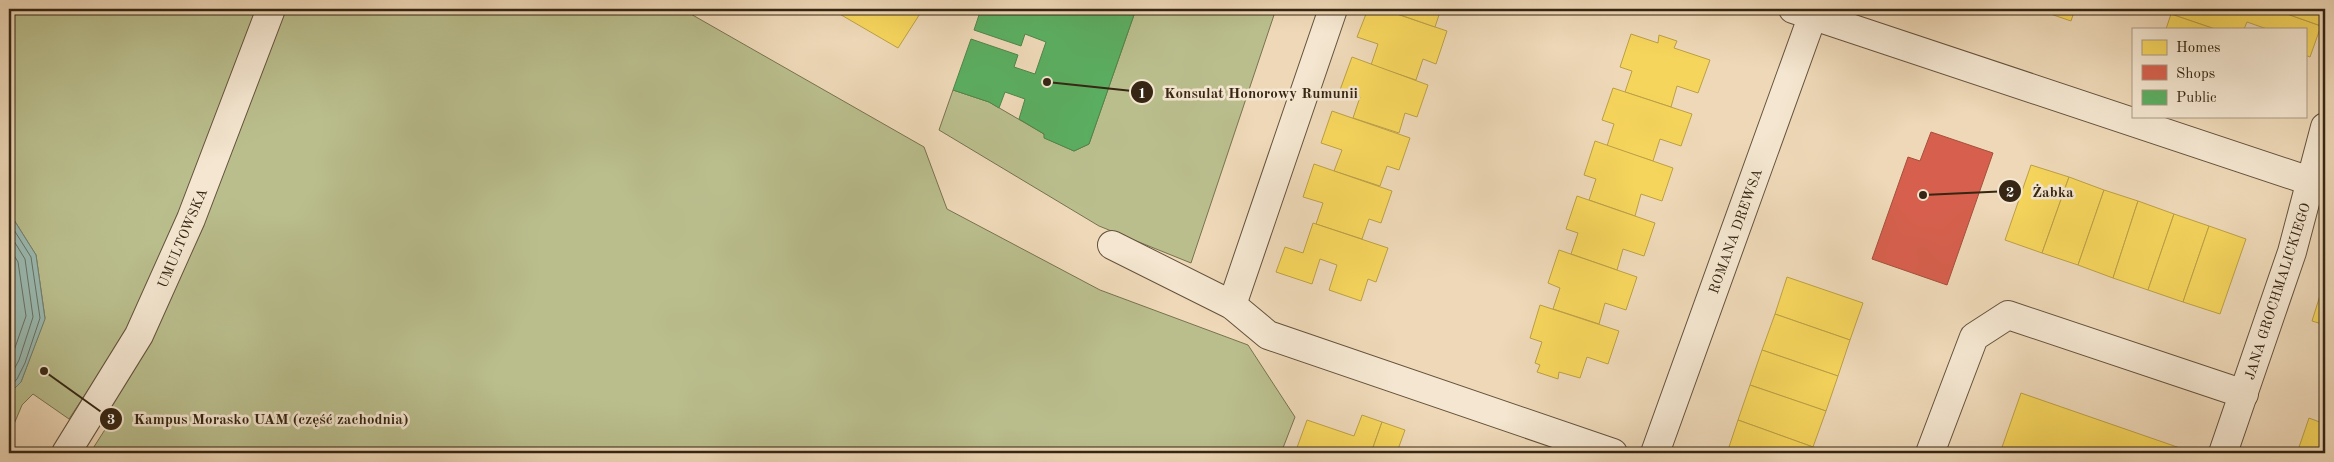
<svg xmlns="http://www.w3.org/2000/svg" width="2334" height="462" font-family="'Old Standard TT',serif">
	<rect width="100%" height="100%" fill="#eed8b7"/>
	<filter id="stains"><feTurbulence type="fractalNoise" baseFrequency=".004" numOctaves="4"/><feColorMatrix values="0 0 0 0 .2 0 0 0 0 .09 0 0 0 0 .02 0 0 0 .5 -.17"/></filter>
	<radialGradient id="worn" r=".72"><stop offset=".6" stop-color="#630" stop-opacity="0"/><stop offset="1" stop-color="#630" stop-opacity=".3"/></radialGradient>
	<g fill="#babe8d" stroke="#787250">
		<polygon points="9,9 682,9 924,147 947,209 1100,290 1248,345 1295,417 1281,453 90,453 106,428 94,381 69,419 33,394 22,405 9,436 9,394 21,382 45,318 36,255 9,212"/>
		<polygon points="1136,9 1276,9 1191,263 1099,226 939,130 953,90 989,102 1044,134 1045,138 1074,151 1089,144"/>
	</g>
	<polygon fill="#99b9b0" stroke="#717e71" points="9,212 36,255 45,319 21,382 9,394"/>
	<g fill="#f6d55c" stroke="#bca046">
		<polygon points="831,9 923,9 898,48"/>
		<polygon points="1368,9 1382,9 1447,31 1436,64 1423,59 1416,80 1371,65 1378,44 1357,37"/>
		<polygon points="1390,9 1441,9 1435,27 1389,11"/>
		<polygon points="2036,9 2075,9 2071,21"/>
		<polygon points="2173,9 2273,9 2321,26 2310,57 2305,55 2305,29 2267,29 2247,22 2244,29 2215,29 2171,14"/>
		<polygon points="2273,9 2325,9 2325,13 2321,26"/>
		<polygon points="2171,14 2215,29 2166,29"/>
		<polygon points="1631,34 1658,43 1659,35 1677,41 1674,48 1710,60 1698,93 1677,86 1671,107 1625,92 1632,71 1620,67"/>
		<polygon points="1352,57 1428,85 1417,117 1405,113 1399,133 1353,118 1360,97 1340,90"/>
		<polygon points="1613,88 1692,114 1681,146 1660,139 1653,161 1607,146 1614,124 1602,120"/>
		<polygon points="1332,111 1410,138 1399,170 1387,166 1380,186 1334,171 1342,150 1321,143"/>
		<polygon points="1595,141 1673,168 1662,201 1641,194 1635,216 1589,200 1596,179 1584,175"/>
		<polygon points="1314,164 1392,191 1381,223 1369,219 1362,239 1316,224 1323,203 1303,197"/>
		<polygon points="2031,165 2069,177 2042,253 2005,240"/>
		<polygon points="2069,177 2104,190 2078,265 2042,253"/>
		<polygon points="2104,190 2138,201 2113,278 2078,265"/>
		<polygon points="1577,196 1655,223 1644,256 1623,249 1617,270 1571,254 1578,233 1566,229"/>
		<polygon points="2138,201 2174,214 2148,290 2113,278"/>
		<polygon points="2174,214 2209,226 2183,302 2148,290"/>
		<polygon points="1313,223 1388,248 1376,282 1368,279 1361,301 1329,290 1337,265 1320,259 1312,284 1276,272 1285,247 1303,253"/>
		<polygon points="2209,226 2246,239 2220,314 2183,302"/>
		<polygon points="1559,250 1637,277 1626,310 1605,303 1599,324 1553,309 1560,288 1548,283"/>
		<polygon points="1787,277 1863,303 1850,340 1775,314"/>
		<polygon points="2322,289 2325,290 2325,325 2312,321"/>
		<polygon points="1540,305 1619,331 1608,364 1587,357 1580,378 1559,372 1558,379 1537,372 1540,365 1535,363 1542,342 1530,338"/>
		<polygon points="1775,314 1850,340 1838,376 1762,350"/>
		<polygon points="1762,350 1838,376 1826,411 1750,385"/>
		<polygon points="1750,385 1826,411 1813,447 1738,420"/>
		<polygon points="2021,393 2180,448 2178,453 2000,453"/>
		<polygon points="1362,415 1382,422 1371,453 1295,453 1307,420 1354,436"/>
		<polygon points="2309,418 2325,424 2325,453 2297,453"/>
		<polygon points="1738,420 1813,447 1811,453 1727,453"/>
		<polygon points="1382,422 1405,430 1397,452 1402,453 1371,453"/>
	</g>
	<polygon fill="#d6604d" stroke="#a64f3c" points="1931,132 1993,153 1947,285 1872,259 1908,157 1920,161"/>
	<polygon fill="#5aae61" stroke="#4f854a" points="981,9 1136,9 1089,144 1074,151 1044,138 1044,134 1019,119 1025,99 1005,92 999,108 989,102 953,90 971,39 1018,55 1014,67 1035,74 1046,42 1025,34 1021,46 974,30"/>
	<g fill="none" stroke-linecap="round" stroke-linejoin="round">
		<g stroke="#687062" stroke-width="1">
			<polyline points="9,222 31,257 40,318 25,363 17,379 9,388"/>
			<polyline points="9,233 25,259 33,317 19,360 9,379"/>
			<polyline points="9,247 18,262 26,316 9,365"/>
		</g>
		<g stroke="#64523c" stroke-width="30">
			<g id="minor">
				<polyline points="1793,9 2325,186"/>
				<polyline points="1112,245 1232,305 1268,335 1613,453"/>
				<polyline points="1232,305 1333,9"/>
				<polyline points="66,453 139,335 191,219 271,9"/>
				<polyline points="1655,453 1815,9"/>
				<polyline points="1930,453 1974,337 2008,315 2244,394"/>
				<polyline points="2223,453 2292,252 2325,127"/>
			</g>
		</g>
		<use href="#minor" stroke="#f4e6d0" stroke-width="28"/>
	</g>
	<g text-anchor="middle" stroke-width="5" stroke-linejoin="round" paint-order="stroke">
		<g font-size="14" fill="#362613" stroke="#f4e6d0">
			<text transform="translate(1735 231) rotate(-70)" y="5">ROMANA DREWSA</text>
			<text transform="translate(182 238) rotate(-67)" y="5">UMULTOWSKA</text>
			<text transform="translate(2277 291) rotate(-72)" y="5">JANA GROCHMALICKIEGO</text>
		</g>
	</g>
	<path fill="none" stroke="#362613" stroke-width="2" d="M1047 82L1142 92M1923 195L2010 191M44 371L111 419"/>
	<g fill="#362613" stroke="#f4e6d0" stroke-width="2">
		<circle cx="1047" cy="82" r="5"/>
		<circle cx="1923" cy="195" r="5"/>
		<circle cx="44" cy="371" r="5"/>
		<circle cx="1142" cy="92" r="12"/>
		<circle cx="2010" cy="191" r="12"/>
		<circle cx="111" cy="419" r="12"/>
	</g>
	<g font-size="15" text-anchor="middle" font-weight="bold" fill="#fff">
		<text x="1142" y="98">1</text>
		<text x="2010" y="197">2</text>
		<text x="111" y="424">3</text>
	</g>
	<g font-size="15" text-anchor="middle" font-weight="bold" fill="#362613" stroke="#f4e6d0" stroke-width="5" stroke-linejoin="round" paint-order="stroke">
		<text x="1261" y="98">Konsulat Honorowy Rumunii</text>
		<text x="2053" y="197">Żabka</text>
		<text x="271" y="424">Kampus Morasko UAM (część zachodnia)</text>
	</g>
	<rect width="2334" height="462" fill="none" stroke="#eed8b7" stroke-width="30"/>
	<rect x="10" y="10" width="2314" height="442" fill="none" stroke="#362613" stroke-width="2.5"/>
	<rect x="15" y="15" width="2304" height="432" fill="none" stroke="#362613"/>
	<rect x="2132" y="28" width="175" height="90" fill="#f4e6d0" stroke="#a89984"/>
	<rect x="2142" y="40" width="25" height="15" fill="#f6d55c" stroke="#a89984"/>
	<text x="2176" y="52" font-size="15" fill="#362613">Homes</text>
	<rect x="2142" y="65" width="25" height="15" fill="#d6604d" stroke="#a89984"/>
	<text x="2176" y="78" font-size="15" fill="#362613">Shops</text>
	<rect x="2142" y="90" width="25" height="15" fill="#5aae61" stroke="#a89984"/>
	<text x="2176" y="102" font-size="15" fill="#362613">Public</text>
	<rect width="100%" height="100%" filter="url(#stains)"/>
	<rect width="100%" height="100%" fill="url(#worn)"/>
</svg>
